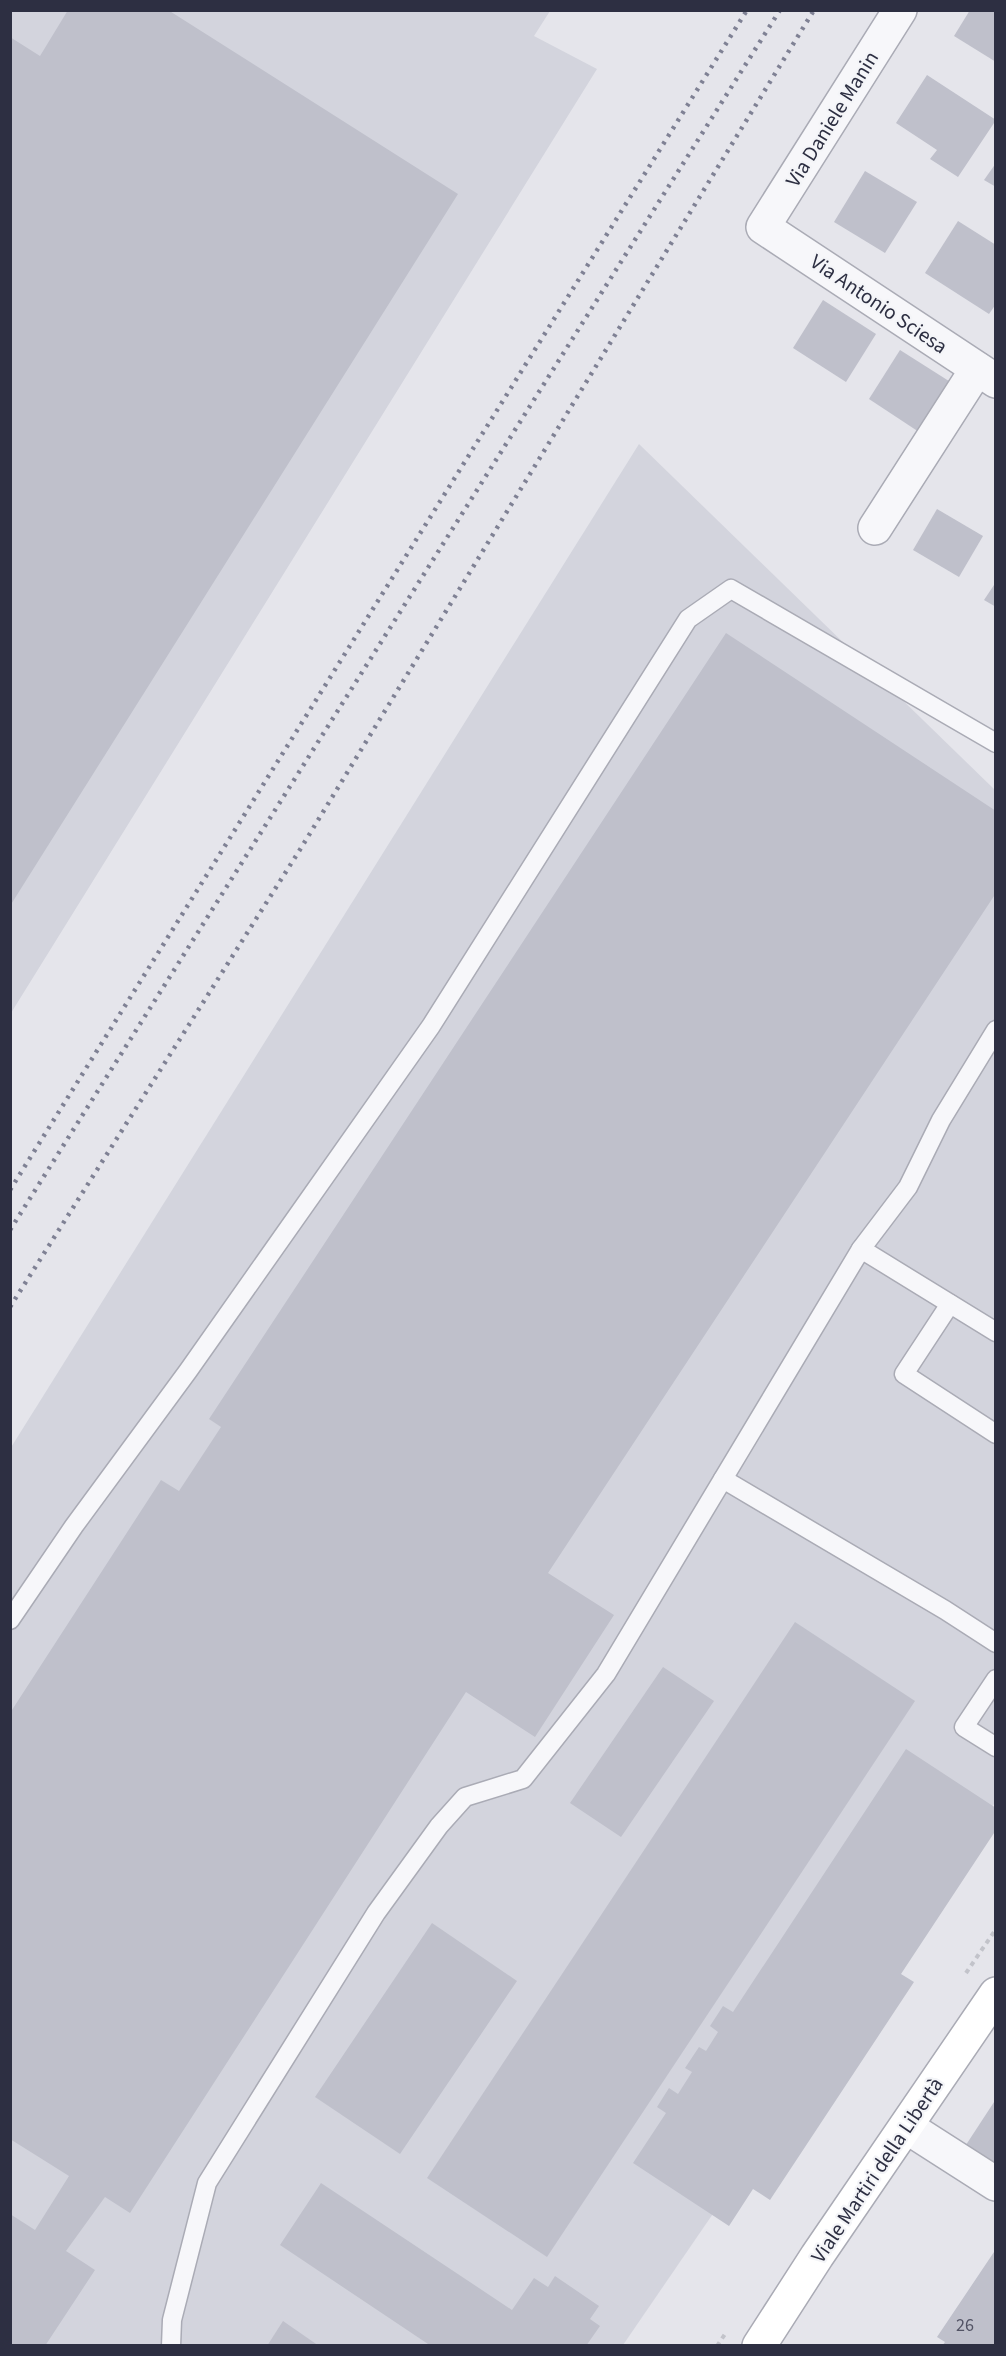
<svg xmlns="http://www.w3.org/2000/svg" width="1006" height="2356" font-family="'Source Sans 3',sans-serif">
	<rect width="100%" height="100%" fill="#e5e5eb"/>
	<g fill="#d3d4dd">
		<polygon points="11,11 550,11 534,36 597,69 11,1013"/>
		<polygon points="639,444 995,790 996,1801 623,2345 11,2345 10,1449"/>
	</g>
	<g fill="#bfc0cb">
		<polygon points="68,10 168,10 458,194 10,906 10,37 40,56"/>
		<polygon points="970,10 996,10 996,62 954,36"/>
		<polygon points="927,75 996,120 958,177 930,159 937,150 896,123"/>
		<polygon points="996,163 996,187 984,180"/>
		<polygon points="865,171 917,202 885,253 834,222"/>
		<polygon points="958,221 996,245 996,304 989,314 925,273"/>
		<polygon points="823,300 876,334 846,382 793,348"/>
		<polygon points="900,350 952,383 919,432 869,399"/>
		<polygon points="937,509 983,536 959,577 913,550"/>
		<polygon points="996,582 996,607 984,600"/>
		<polygon points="726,633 996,811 996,893 548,1573 614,1615 535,1737 466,1692 130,2213 105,2197 66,2251 95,2270 45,2346 10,2346 10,2214 35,2230 69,2176 10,2139 10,1713 161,1480 179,1491 221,1427 209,1419"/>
		<polygon points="795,1622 915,1701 547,2257 427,2178"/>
		<polygon points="663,1667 714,1701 621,1837 570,1803"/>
		<polygon points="906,1749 996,1808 996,1830 901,1974 914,1982 770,2200 753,2189 729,2226 633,2163 666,2113 657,2107 669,2088 678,2094 692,2072 685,2068 699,2047 706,2051 718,2032 710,2026 723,2006 733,2012"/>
		<polygon points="432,1923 517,1981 400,2154 315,2097"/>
		<polygon points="996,2099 996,2173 962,2151"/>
		<polygon points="321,2183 512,2310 534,2278 548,2287 555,2276 599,2306 590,2319 600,2326 586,2346 431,2346 280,2245"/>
		<polygon points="996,2249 996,2346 942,2346 945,2342 937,2337"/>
		<polygon points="283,2321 319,2346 267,2346"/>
	</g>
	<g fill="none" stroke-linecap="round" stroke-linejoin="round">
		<g stroke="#aaabb5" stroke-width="21">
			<g id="lane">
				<polyline points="996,1030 941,1120 908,1187 861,1249 996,1332"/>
				<polyline points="950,1304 904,1374 996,1434"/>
				<polyline points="723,1479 945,1610 996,1643"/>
				<polyline points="10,1620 74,1526 188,1371 431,1026 688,619 731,589 996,743"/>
				<polyline points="996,1679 964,1727 996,1747"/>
				<polyline points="171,2346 172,2320 207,2183 376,1913 439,1826 465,1797 523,1779 606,1674 861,1249"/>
			</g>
		</g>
		<g stroke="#aaabb5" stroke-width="36">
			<g id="street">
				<polyline points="900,10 763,227 996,381"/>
				<polyline points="875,528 977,369"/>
				<polyline points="907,2127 996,2184"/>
			</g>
		</g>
		<g stroke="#aaabb5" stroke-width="36">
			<polyline id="secondary" points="759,2346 817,2256 996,1994"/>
		</g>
		<g stroke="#c2c3ca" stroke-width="4" stroke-dasharray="4.5 4.5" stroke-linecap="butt">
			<polyline points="966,1973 996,1929"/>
			<polyline points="717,2346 725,2334"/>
		</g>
		<use href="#lane" stroke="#f7f7fa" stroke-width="18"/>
		<use href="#street" stroke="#f7f7fa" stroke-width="33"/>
		<use href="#secondary" stroke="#fff" stroke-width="33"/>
		<g stroke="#7f8194" stroke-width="4.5" stroke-dasharray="3 6" stroke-linecap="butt">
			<polyline points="10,1190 747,10"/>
			<polyline points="10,1230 780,10"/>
			<polyline points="10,1307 301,848 814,10"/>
		</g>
	</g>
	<g text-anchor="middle" stroke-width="4.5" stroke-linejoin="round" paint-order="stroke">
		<g font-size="18" fill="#525364">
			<text x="965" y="2331">26</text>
		</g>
		<g font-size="21" fill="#2d2f42" stroke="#f4f5f8">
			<text transform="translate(832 119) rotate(-58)" y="7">Via Daniele Manin</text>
			<text transform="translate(879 304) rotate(34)" y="7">Via Antonio Sciesa</text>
			<text transform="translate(877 2170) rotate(-56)" y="7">Viale Martiri della Libertà</text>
		</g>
	</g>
	<rect width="1006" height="2356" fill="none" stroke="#2d2f42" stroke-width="24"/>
</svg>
